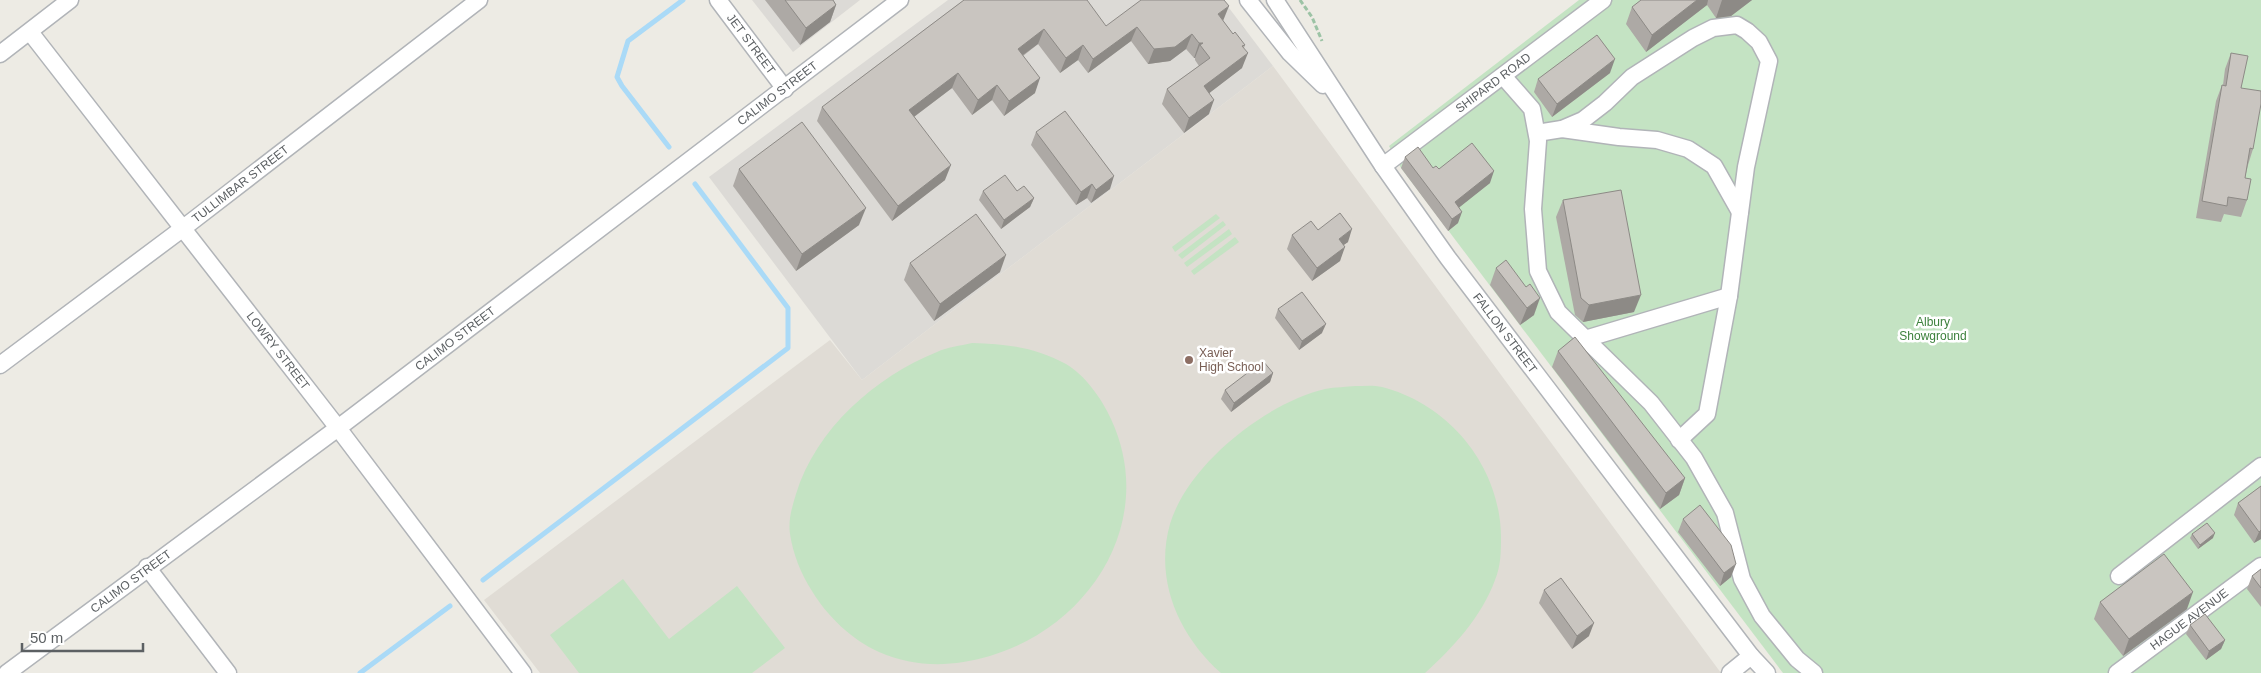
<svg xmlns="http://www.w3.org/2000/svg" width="2261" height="673" font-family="Helvetica,sans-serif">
	<rect width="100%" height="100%" fill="#edebe4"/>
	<g fill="#dcdad6">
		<polygon points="752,0 860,0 793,52"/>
		<polygon points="948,0 1223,0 1273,66 862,380 709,177"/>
	</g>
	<polygon fill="#e0dcd5" points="1273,66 1721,673 540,673 484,600 830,340 862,380"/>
	<g fill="#c4e3c3">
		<polygon points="1579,0 2261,0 2261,673 1783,673 1401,168 1389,146"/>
		<polygon points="1216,214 1220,218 1175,252 1172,247"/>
		<polygon points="1223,221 1226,225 1182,259 1178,255"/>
		<polygon points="1229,229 1232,234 1187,267 1184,263"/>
		<polygon points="1235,237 1239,242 1194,275 1191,271"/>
		<path d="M972,343C1007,344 1034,347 1066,364C1085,375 1102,399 1111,419C1158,520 1091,626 990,656C952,667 916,668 879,652C852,640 827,616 812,591C801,574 793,554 790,534C788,520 792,507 796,494C816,429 875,377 937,352C947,347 960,346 972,343Z"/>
		<path d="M1356,386C1364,386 1374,385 1382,387C1449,404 1500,466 1501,536C1501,551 1501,566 1495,580C1482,616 1453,648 1425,673H1221C1179,636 1154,580 1170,524C1188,464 1266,403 1325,389C1335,387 1346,387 1356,386Z"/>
		<polygon points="623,579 669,639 737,586 785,648 752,673 579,673 550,635"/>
	</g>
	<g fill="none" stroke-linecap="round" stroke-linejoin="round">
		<g stroke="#aadaf7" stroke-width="5">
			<polyline points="669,147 622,86 617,77 628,41 683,0"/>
			<polyline points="483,580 788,348 788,308 695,184"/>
			<polyline points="360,673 450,606"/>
		</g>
		<g stroke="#b1b4b8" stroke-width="19">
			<g id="minor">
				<path id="s1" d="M718,0L785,89"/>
				<polyline points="1248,0 1290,53 1323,85"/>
				<path id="s2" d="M1275,0L1383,166L1448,258L1751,656L1767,673"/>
				<path id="s3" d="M30,32L338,428L523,673"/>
				<polyline points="0,54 70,0"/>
				<polyline points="1503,76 1532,109 1538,141 1533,209 1538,271 1558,312 1651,403 1694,458 1725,513 1742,579 1762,616 1797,659 1814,673"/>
				<polyline points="1562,129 1619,137 1657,140 1688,149 1714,166 1740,212"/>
				<polyline points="1537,133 1562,129 1583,120 1605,103 1632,77 1693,38 1713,28 1737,25 1747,31 1759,42 1769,61 1746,167 1729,296 1707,414 1679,440"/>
				<path id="s4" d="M1383,166L1603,0"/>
				<polyline points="1585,339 1729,296"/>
				<path id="s5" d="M0,365L182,229L479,0"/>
				<polyline points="147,567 228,673"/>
				<polyline points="2119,576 2261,466"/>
				<path id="s6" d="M7,673L338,428L900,0"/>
				<polyline points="1730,673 1751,656"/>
				<path id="s7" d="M2117,673L2261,566"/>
			</g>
		</g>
		<polyline stroke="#9cc3a5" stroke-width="3" stroke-dasharray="5 2.5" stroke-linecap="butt" points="1300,0 1312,17 1322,41"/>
		<use href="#minor" stroke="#fff" stroke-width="16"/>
	</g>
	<g fill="#ada9a5">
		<polygon points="765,0 833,0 836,5 830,22 800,45"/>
		<polygon points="964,0 1106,26 1223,21 1233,34 1245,45 1244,48 1242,68 1209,93 1209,114 1184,133 1162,104 1167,89 1199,66 1195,60 1195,58 1194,58 1186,49 1170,61 1148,64 1131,41 1088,73 1078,60 1060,73 1038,44 1023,56 1035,93 1004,116 992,100 972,115 952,88 914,117 945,180 892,221 817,121 822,107"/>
		<polygon points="1641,0 1752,0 1731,16 1716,18 1707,5 1646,52 1626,24 1632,7"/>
		<polygon points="2231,53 2241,88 2253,149 2248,165 2245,178 2247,200 2241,217 2224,214 2221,222 2196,218 2216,101 2222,85 2223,85 2225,69"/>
		<polygon points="1610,73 1552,117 1534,92 1538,79"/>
		<polygon points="1036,132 1110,189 1091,203 1087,198 1076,205 1031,145"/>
		<polygon points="1405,157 1433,168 1439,169 1490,183 1459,207 1458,223 1448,231 1401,168"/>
		<polygon points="739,169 859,225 796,271 733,186"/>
		<polygon points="983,191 1017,191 1034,198 1030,207 1001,229 979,200"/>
		<polygon points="1563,200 1634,312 1583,322 1575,315 1556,217"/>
		<polygon points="1318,230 1348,242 1343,245 1340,261 1312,281 1287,249 1292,235"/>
		<polygon points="910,263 1000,272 934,321 904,280"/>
		<polygon points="1496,268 1534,315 1520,325 1490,285"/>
		<polygon points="1278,309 1322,333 1299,350 1275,318"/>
		<polygon points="1558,351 1685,478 1679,495 1660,509 1552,367"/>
		<polygon points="1273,373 1270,382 1231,412 1221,399 1225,390"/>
		<polygon points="2261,486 2261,539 2254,543 2234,515 2238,503"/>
		<polygon points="1683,519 1731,577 1720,586 1678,532"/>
		<polygon points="2192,534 2213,538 2198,549 2190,538"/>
		<polygon points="2261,569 2261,607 2247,589 2252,576"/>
		<polygon points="1544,590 1589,636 1572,649 1539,603"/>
		<polygon points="2100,602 2187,609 2123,656 2094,619"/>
		<polygon points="2190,625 2225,640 2221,649 2206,660 2186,634"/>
	</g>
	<g fill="#8d8a86">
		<polygon points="1697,0 1708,0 1707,5 1646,52 1652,35"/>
		<polygon points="1722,0 1752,0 1731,16 1716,18"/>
		<polygon points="836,5 830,22 800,45 806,28"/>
		<polygon points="1229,6 1223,21 1218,14"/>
		<polygon points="1137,27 1131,41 1088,73 1093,59"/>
		<polygon points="1044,29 1038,44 1012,63 1018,49"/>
		<polygon points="1192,34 1186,49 1170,61 1148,64 1154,49"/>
		<polygon points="1199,43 1203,43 1200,45 1195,58 1194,58"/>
		<polygon points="1083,45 1078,60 1060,73 1066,58"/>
		<polygon points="1248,53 1242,68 1199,101 1204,86"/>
		<polygon points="1615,59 1610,73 1552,117 1557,104"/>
		<polygon points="958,73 952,88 903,125 909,110"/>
		<polygon points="1040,78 1035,93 1004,116 1009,101"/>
		<polygon points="997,85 992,100 972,115 978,100"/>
		<polygon points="1214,100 1209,114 1184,133 1189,118"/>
		<polygon points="951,165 945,180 892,221 898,206"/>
		<polygon points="1494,171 1490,183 1451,214 1455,202"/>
		<polygon points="1114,176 1110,189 1091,203 1096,190"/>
		<polygon points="1092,184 1087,198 1076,205 1081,192"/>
		<polygon points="1034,198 1030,207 1001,229 1004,220"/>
		<polygon points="866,208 859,225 796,271 802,254"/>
		<polygon points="1462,212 1458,223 1448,231 1452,219"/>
		<polygon points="1352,229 1348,242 1334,252 1339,239"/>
		<polygon points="1345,247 1340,261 1312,281 1317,268"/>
		<polygon points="1006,255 1000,272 934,321 940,304"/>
		<polygon points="1641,295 1634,312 1583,322 1589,305"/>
		<polygon points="1540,298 1534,315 1520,325 1527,308"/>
		<polygon points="1326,324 1322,333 1299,350 1302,341"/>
		<polygon points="1273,373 1270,382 1231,412 1234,403"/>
		<polygon points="1685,478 1679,495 1660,509 1666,493"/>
		<polygon points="2261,530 2261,539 2254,543 2259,532"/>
		<polygon points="2215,533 2213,538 2198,549 2200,545"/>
		<polygon points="1736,564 1731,577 1720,586 1724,573"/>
		<polygon points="2193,592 2187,609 2123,656 2129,639"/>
		<polygon points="1594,623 1589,636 1572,649 1577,636"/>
		<polygon points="2225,640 2221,649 2206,660 2209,651"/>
	</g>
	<g fill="#c9c5c0" stroke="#8d8a86">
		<polygon points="785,0 833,0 836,5 806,28"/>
		<polygon points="964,0 1087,0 1106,26 1141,0 1224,0 1229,6 1218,14 1233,34 1235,32 1245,45 1242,46 1248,53 1204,86 1214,100 1189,118 1167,89 1210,58 1200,45 1203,43 1199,43 1192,34 1175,47 1154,49 1137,27 1093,59 1083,45 1066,58 1044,29 1018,49 1040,78 1009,101 997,85 978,100 958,73 909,110 951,165 898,206 822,107"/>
		<polygon points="1641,0 1697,0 1652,35 1632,7"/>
		<polygon points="1597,35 1615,59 1557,104 1538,79"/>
		<polygon points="2231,53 2248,56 2241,88 2261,91 2261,104 2253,149 2250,148 2245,178 2251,179 2247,200 2228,197 2227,206 2202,201 2222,85 2226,86"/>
		<polygon points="1065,111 1114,176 1096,190 1092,184 1081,192 1036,132"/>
		<polygon points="802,122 866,208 802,254 739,169"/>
		<polygon points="1472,143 1494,171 1455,202 1462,212 1452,219 1405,157 1418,147 1433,168 1436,166 1439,169"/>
		<polygon points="1005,175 1017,191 1024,186 1034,198 1004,220 983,191"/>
		<polygon points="1621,190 1641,295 1589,305 1581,298 1563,200"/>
		<polygon points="1340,213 1352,229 1339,239 1345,247 1317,268 1292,235 1311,221 1318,230"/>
		<polygon points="976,214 1006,255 940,304 910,263"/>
		<polygon points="1506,260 1526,287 1530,284 1540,298 1527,308 1496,268"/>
		<polygon points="1302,292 1326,324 1302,341 1278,309"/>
		<polygon points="1575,337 1685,478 1666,493 1558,351"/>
		<polygon points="1263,361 1273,373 1234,403 1225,390"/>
		<polygon points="2261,486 2261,530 2259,532 2238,503"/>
		<polygon points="1700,505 1731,545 1736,564 1724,573 1683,519"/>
		<polygon points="2207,523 2215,533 2200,545 2192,534"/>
		<polygon points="2164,554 2193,592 2129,639 2100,602"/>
		<polygon points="2261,569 2261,588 2252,576"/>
		<polygon points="1561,578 1594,623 1577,636 1544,590"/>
		<polygon points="2205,614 2225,640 2209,651 2190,625"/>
	</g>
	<circle fill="#8d6e63" stroke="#fff" stroke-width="2" cx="1189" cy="360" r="5"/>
	<g text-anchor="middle" stroke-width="5" stroke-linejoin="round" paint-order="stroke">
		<g font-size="12" fill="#5c6063" stroke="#fff">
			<text dy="4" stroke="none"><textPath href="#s1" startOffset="55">JET STREET</textPath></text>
			<text dy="4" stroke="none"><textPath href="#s4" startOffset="138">SHIPARD ROAD</textPath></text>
			<text dy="4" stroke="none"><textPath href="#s6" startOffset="964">CALIMO STREET</textPath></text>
			<text dy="4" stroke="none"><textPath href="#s5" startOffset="301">TULLIMBAR STREET</textPath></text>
			<text dy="4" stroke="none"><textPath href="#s2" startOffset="405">FALLON STREET</textPath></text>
			<text dy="4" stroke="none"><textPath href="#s6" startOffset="559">CALIMO STREET</textPath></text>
			<text dy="4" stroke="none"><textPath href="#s3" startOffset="404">LOWRY STREET</textPath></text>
			<text dy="4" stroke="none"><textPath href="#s6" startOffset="154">CALIMO STREET</textPath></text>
			<text dy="4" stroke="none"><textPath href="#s7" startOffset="90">HAGUE AVENUE</textPath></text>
		</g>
		<g font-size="12" fill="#3d813d" stroke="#fff">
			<text x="1933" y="326">Albury<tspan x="1933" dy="14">Showground</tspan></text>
		</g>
		<g font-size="12" fill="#785e54" stroke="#fff" text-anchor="start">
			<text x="1199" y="357">Xavier<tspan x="1199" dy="14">High School</tspan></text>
		</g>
	</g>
	<path d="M22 643v8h121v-8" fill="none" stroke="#5c6063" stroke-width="2.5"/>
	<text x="30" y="643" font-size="15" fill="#5c6063" stroke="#ffffff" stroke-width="4" paint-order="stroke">50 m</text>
</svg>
